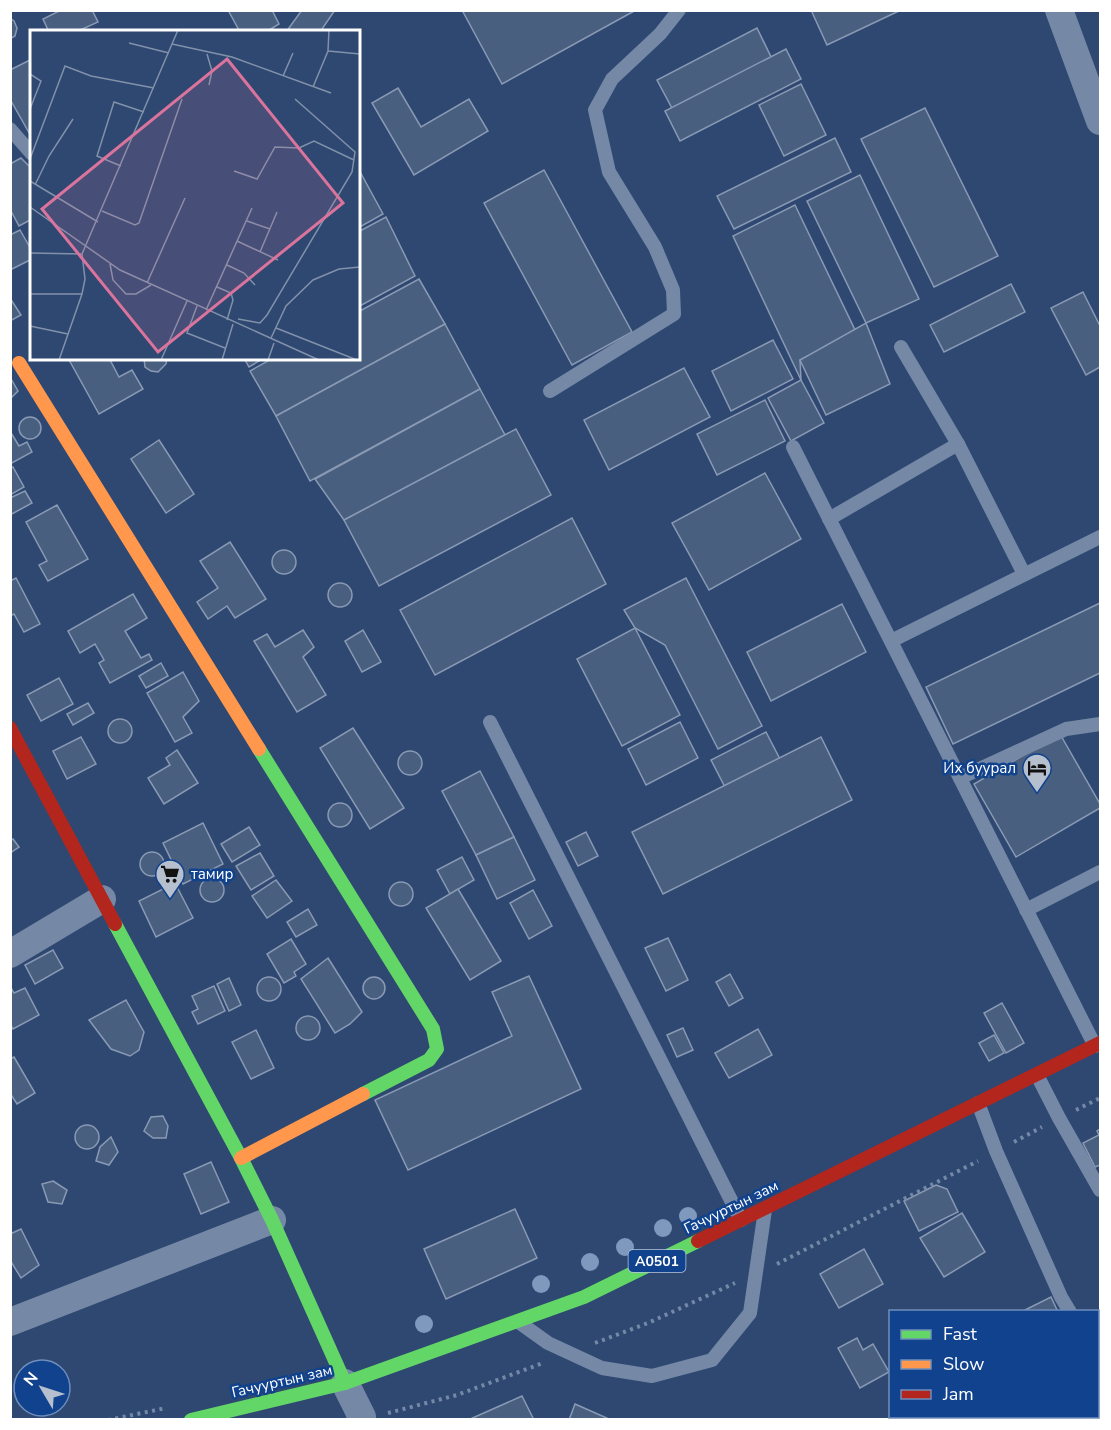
<svg xmlns="http://www.w3.org/2000/svg" width="1111" height="1430" font-family="'Nunito Sans',sans-serif">
	<rect width="100%" height="100%" fill="#2e4871"/>
	<g fill="#495f7f" stroke="#8a9ab4" stroke-width="1.5">
		<polygon points="61,10 92,10 98,22 76,32 49,32 43,19"/>
		<polygon points="228,10 272,10 279,24 266,32 240,32"/>
		<polygon points="302,10 335,10 320,32 286,32"/>
		<polygon points="462,10 636,10 502,84"/>
		<polygon points="811,10 901,10 827,45"/>
		<polygon points="10,18 14,21 17,28 15,36 10,39"/>
		<polygon points="757,28 773,61 674,112 657,80"/>
		<polygon points="786,49 801,79 680,141 665,111"/>
		<polygon points="32,59 32,138 10,99 10,70"/>
		<polygon points="801,84 826,135 784,156 759,105"/>
		<polygon points="398,88 421,127 469,99 488,131 414,175 372,103"/>
		<polygon points="925,108 998,256 934,287 861,139"/>
		<polygon points="835,138 851,172 734,229 717,196"/>
		<polygon points="21,158 32,169 32,219 19,226 10,209 10,164"/>
		<polygon points="358,168 383,214 358,228"/>
		<polygon points="544,170 632,332 572,365 484,203"/>
		<polygon points="860,175 919,299 866,323 807,201"/>
		<polygon points="795,205 856,332 800,360 801,380 733,236"/>
		<polygon points="386,217 415,276 358,307 358,232"/>
		<polygon points="20,230 32,251 32,259 10,270 10,235"/>
		<polygon points="419,279 445,324 276,416 250,371 273,358 358,358 358,312"/>
		<polygon points="1011,284 1025,312 944,352 930,325"/>
		<polygon points="1083,292 1100,326 1100,367 1086,375 1051,308"/>
		<polygon points="10,298 21,315 10,321"/>
		<polygon points="866,323 890,384 826,415 800,360"/>
		<polygon points="445,324 480,389 310,481 276,416"/>
		<polygon points="773,340 793,379 731,411 712,371"/>
		<polygon points="68,358 109,358 119,377 132,370 143,389 99,414"/>
		<polygon points="144,358 167,358 166,364 158,372 151,371 145,367"/>
		<polygon points="244,358 264,358 249,367"/>
		<polygon points="684,368 710,417 609,470 584,420"/>
		<polygon points="10,377 18,391 10,399"/>
		<polygon points="801,380 824,423 791,441 768,398"/>
		<polygon points="480,389 505,435 344,520 315,479"/>
		<polygon points="765,400 785,441 717,475 697,434"/>
		<circle cx="30" cy="428" r="11"/>
		<polygon points="516,429 551,495 379,586 344,520"/>
		<polygon points="10,431 19,446 27,442 32,452 10,464"/>
		<polygon points="159,440 194,494 166,513 131,459"/>
		<polygon points="13,467 24,487 10,495 10,468"/>
		<polygon points="765,473 801,539 709,590 672,523"/>
		<polygon points="25,491 32,503 10,515 10,498"/>
		<polygon points="57,505 88,559 48,581 39,565 47,561 26,522"/>
		<polygon points="572,518 606,584 435,675 400,610"/>
		<polygon points="230,542 266,599 235,618 227,606 208,619 197,602 218,588 200,561"/>
		<circle cx="284" cy="562" r="12"/>
		<polygon points="16,578 40,624 24,632 14,614 10,616 10,581"/>
		<polygon points="686,578 762,726 718,749 665,645 635,628 624,610"/>
		<circle cx="340" cy="595" r="12"/>
		<polygon points="133,594 147,618 125,631 141,658 149,654 152,660 110,683 99,663 104,660 95,644 80,653 68,631"/>
		<polygon points="1100,603 1100,673 953,744 926,687"/>
		<polygon points="842,604 866,652 771,701 747,652"/>
		<polygon points="635,628 680,715 622,746 577,659"/>
		<polygon points="303,630 314,647 303,657 326,695 297,712 254,641 267,634 275,647"/>
		<polygon points="363,630 381,662 362,672 345,641"/>
		<polygon points="161,663 168,676 146,688 139,676"/>
		<polygon points="183,672 199,701 183,717 192,733 175,742 147,693"/>
		<polygon points="59,678 73,704 41,721 27,695"/>
		<polygon points="88,703 94,713 73,725 67,714"/>
		<circle cx="120" cy="731" r="12"/>
		<polygon points="680,722 698,758 646,785 628,749"/>
		<polygon points="353,728 404,808 370,829 320,748"/>
		<polygon points="766,732 782,763 727,791 711,760"/>
		<polygon points="1060,734 1100,804 1100,808 1016,857 974,784"/>
		<polygon points="81,737 96,764 67,779 53,751"/>
		<polygon points="821,737 852,800 663,894 632,832"/>
		<polygon points="177,750 198,783 164,804 148,778 170,765 166,758"/>
		<circle cx="410" cy="763" r="12"/>
		<polygon points="480,771 514,837 476,855 442,791"/>
		<circle cx="340" cy="815" r="12"/>
		<polygon points="203,823 223,864 183,884 163,843"/>
		<polygon points="249,827 260,845 232,862 221,844"/>
		<polygon points="586,832 598,856 578,866 566,842"/>
		<polygon points="514,837 535,880 497,899 476,855"/>
		<polygon points="13,839 19,847 10,853 10,841"/>
		<circle cx="152" cy="864" r="12"/>
		<polygon points="260,853 274,876 251,890 236,866"/>
		<polygon points="462,857 474,880 450,894 437,870"/>
		<circle cx="212" cy="890" r="12"/>
		<polygon points="276,880 292,901 267,918 252,896"/>
		<circle cx="401" cy="894" r="12"/>
		<polygon points="175,883 193,918 156,937 139,901"/>
		<polygon points="458,889 501,961 470,980 426,908"/>
		<polygon points="533,890 552,926 529,939 510,903"/>
		<polygon points="308,909 317,925 296,937 287,922"/>
		<polygon points="668,938 688,980 666,991 645,948"/>
		<polygon points="291,939 306,964 294,972 296,976 284,983 267,954"/>
		<polygon points="53,950 63,968 35,984 25,965"/>
		<polygon points="328,958 362,1012 350,1024 335,1033 301,979"/>
		<polygon points="730,974 743,998 729,1006 716,982"/>
		<polygon points="529,976 581,1089 408,1170 375,1100 512,1036 492,992"/>
		<circle cx="374" cy="988" r="11"/>
		<circle cx="269" cy="989" r="12"/>
		<polygon points="229,978 241,1005 229,1011 217,984"/>
		<polygon points="10,986 14,993 25,988 39,1015 13,1029 10,1024"/>
		<polygon points="214,986 225,1011 198,1024 192,1012 198,1009 192,996"/>
		<polygon points="126,1000 144,1032 139,1050 130,1056 111,1049 89,1020"/>
		<polygon points="1002,1003 1024,1043 1006,1053 984,1013"/>
		<circle cx="308" cy="1028" r="12"/>
		<polygon points="683,1028 693,1050 677,1057 667,1035"/>
		<polygon points="758,1029 772,1055 729,1078 715,1053"/>
		<polygon points="256,1030 274,1068 251,1079 232,1042"/>
		<polygon points="994,1035 1004,1053 989,1061 979,1043"/>
		<polygon points="14,1057 35,1093 17,1104 10,1093 10,1059"/>
		<polygon points="163,1116 168,1126 166,1138 153,1138 144,1131 151,1117"/>
		<circle cx="87" cy="1137" r="12"/>
		<polygon points="1100,1129 1100,1165 1095,1167 1083,1143 1099,1135 1097,1131"/>
		<polygon points="111,1137 118,1152 109,1165 96,1161 100,1147"/>
		<polygon points="211,1162 229,1202 201,1214 184,1174"/>
		<polygon points="53,1181 67,1190 62,1204 48,1202 42,1184"/>
		<polygon points="936,1185 947,1189 958,1212 919,1231 904,1201"/>
		<polygon points="515,1209 537,1258 446,1299 424,1249"/>
		<polygon points="962,1213 985,1252 944,1277 920,1238"/>
		<polygon points="21,1229 39,1265 21,1278 10,1260 10,1234"/>
		<polygon points="864,1249 883,1284 839,1308 820,1274"/>
		<polygon points="1051,1297 1058,1312 1021,1312"/>
		<polygon points="857,1338 863,1350 873,1344 889,1372 860,1388 838,1348"/>
		<polygon points="522,1396 534,1420 468,1420"/>
		<polygon points="575,1404 609,1419 609,1420 569,1420"/>
	</g>
	<g fill="none" stroke-linecap="round" stroke-linejoin="round">
		<g stroke="#7589a6" stroke-width="4" stroke-dasharray="3 4.5" stroke-linecap="butt">
			<polyline points="1076,1110 1100,1098"/>
			<polyline points="1014,1142 1042,1127"/>
			<polyline points="777,1264 978,1161"/>
			<polyline points="595,1343 648,1323 735,1283"/>
			<polyline points="388,1413 457,1395 543,1363"/>
			<polyline points="108,1420 166,1408"/>
		</g>
		<g stroke="#7589a6" stroke-width="14">
			<polyline points="10,129 32,154"/>
			<polyline points="901,347 958,444 1024,574"/>
			<polyline points="550,391 674,314 673,290 655,247 609,172 595,110 612,79 660,34 679,10"/>
			<polyline points="793,447 1095,1046"/>
			<polyline points="829,519 958,444"/>
			<polyline points="891,641 1100,537"/>
			<polyline points="490,722 741,1220"/>
			<polyline points="960,778 1066,729 1100,724"/>
			<polyline points="1026,910 1100,872"/>
			<polyline points="1037,1075 1059,1118 1100,1190"/>
			<polyline points="978,1103 996,1151 1061,1297 1070,1312"/>
			<polyline points="520,1323 548,1343 602,1368 652,1376 712,1360 750,1313 765,1210"/>
			<polyline points="1098,1355 1100,1360"/>
		</g>
		<g stroke="#7589a6" stroke-width="28">
			<polyline points="1059,10 1100,121"/>
			<polyline points="10,954 102,899"/>
			<polyline points="10,1322 272,1220"/>
			<polyline points="345,1383 362,1417 360,1420"/>
		</g>
		<g stroke="#63d668" stroke-width="14">
			<polyline points="259,749 433,1029 437,1049 429,1060 363,1094"/>
			<polyline points="115,924 241,1158 272,1220 345,1383"/>
			<polyline points="191,1420 345,1383 584,1297 698,1241"/>
		</g>
		<g stroke="#ff974d" stroke-width="14">
			<polyline points="19,363 259,749"/>
			<polyline points="241,1158 363,1094"/>
		</g>
		<g stroke="#b3261e" stroke-width="14">
			<polyline points="10,728 115,924"/>
			<polyline points="698,1241 1100,1043"/>
		</g>
	</g>
	<g fill="#7f98be">
		<circle cx="688" cy="1216" r="9"/>
		<circle cx="663" cy="1228" r="9"/>
		<circle cx="625" cy="1247" r="9"/>
		<circle cx="590" cy="1262" r="9"/>
		<circle cx="541" cy="1284" r="9"/>
		<circle cx="424" cy="1324" r="9"/>
	</g>
	<defs>
		<g id="hotel-pin" transform="scale(1.5)"><path d="M0 17L-7.5 6A9.5 9.5 0 1 1 7.5 6Z" fill="#b6bfcd" stroke="#11428e"/><path d="M-6-4.5h1.5V1H6V5H4.5V3h-9V5H-6ZM-4 0a1.8 1.8 0 1 1 3.6 0ZM.5 0V-2.5h3Q6-2.5 6 0Z" fill="#111"/></g>
		<g id="supermarket-pin" transform="scale(1.5)"><path d="M0 17L-7.5 6A9.5 9.5 0 1 1 7.5 6Z" fill="#b6bfcd" stroke="#11428e"/><path d="M-6-5.5h2.5l.6 2H6L4.5 2H-2.5L-4.4-4H-6ZM-1.5 3.2a1.3 1.3 0 1 0 .1 0ZM3 3.2a1.3 1.3 0 1 0 .1 0Z" fill="#111"/></g>
	</defs>
	<g fill-rule="evenodd">
		<use href="#hotel-pin" x="1037" y="768"/>
		<use href="#supermarket-pin" x="170" y="874"/>
	</g>
	<g text-anchor="middle" stroke-width="5" stroke-linejoin="round" paint-order="stroke">
		<rect fill="#11428e" stroke="#b8c6dd" stroke-width="1.5" x="628.5" y="1250" width="57" height="22" rx="4.5"/>
		<g font-size="14" font-weight="bold" fill="#fff">
			<text x="657" y="1266">A0501</text>
		</g>
		<g font-size="15" fill="#fff" stroke="#11428e" text-anchor="end">
			<text x="1016" y="773">Их буурал</text>
			<text x="191" y="879" text-anchor="start">тамир</text>
		</g>
		<g font-size="15" fill="#fff" stroke="#11428e">
			<text transform="translate(731 1207) rotate(-26)" y="5">Гачууртын зам</text>
			<text transform="translate(282 1381) rotate(-13)" y="5">Гачууртын зам</text>
		</g>
	</g>
	<g transform="translate(30 30)">
		<rect width="330" height="330" fill="#2e4871"/>
		<path fill="none" stroke="#8291aa" stroke-width="1.5" d="M99,13L139,23M142,14L202,27L301,63M298,21L330,24M177,24L182,41L179,55M0,44L11,51L0,79M253,46L263,23M283,57L298,21L299,0M0,129L35,36L61,46L124,58M91,136L67,126L84,72L114,82M204,141L227,149L245,117L269,118L284,111L324,130M0,151L68,192M5,155L19,126L43,89M0,177L90,240L289,330M72,181L105,195L109,193L152,69M217,191L240,199M207,211L248,230M230,222L247,182M0,223L52,224L148,0M80,234L83,250L96,264H106L121,255M197,235L214,243L225,255M117,253L155,168M187,257L201,263L203,270L197,290M0,264H52M167,276L157,303L195,318M176,280L222,178M208,289L230,293L237,285L322,142L325,122L265,69M0,296L38,304M246,298L327,330M241,308L256,276L283,250L309,239L330,237M29,330L52,264L55,249L52,224M131,330L157,271M192,330L203,294M238,330L244,313"/>
		<path fill="#da749d" fill-opacity="0.15" stroke="#da749d" stroke-width="3" d="M197,29L313,173L128,322L12,179Z"/>
		<rect width="330" height="330" fill="none" stroke="#fff" stroke-width="3"/>
	</g>
	<rect width="1111" height="1430" fill="none" stroke="#ffffff" stroke-width="24"/>
	<rect x="889" y="1310" width="210" height="108" fill="#11428e" stroke="#708ebb" stroke-width="1.5"/>
	<rect x="901" y="1330" width="30" height="9" fill="#63d668" stroke="#708ebb" stroke-width="1.5"/>
	<text x="943" y="1340" font-size="18" fill="#ffffff">Fast</text>
	<rect x="901" y="1360" width="30" height="9" fill="#ff974d" stroke="#708ebb" stroke-width="1.5"/>
	<text x="943" y="1370" font-size="18" fill="#ffffff">Slow</text>
	<rect x="901" y="1390" width="30" height="9" fill="#b3261e" stroke="#708ebb" stroke-width="1.5"/>
	<text x="943" y="1400" font-size="18" fill="#ffffff">Jam</text>
	<g transform="translate(42 1388) rotate(309)"><circle r="28" fill="#11428e" stroke="#708ebb" stroke-width="1.5"/>
	<path d="M0-4.5L10 22L0 15L-10 22Z" fill="#b6bfcd"/>
	<text y="-9" font-size="16" font-weight="bold" text-anchor="middle" fill="#ffffff">N</text>
	</g>
</svg>
